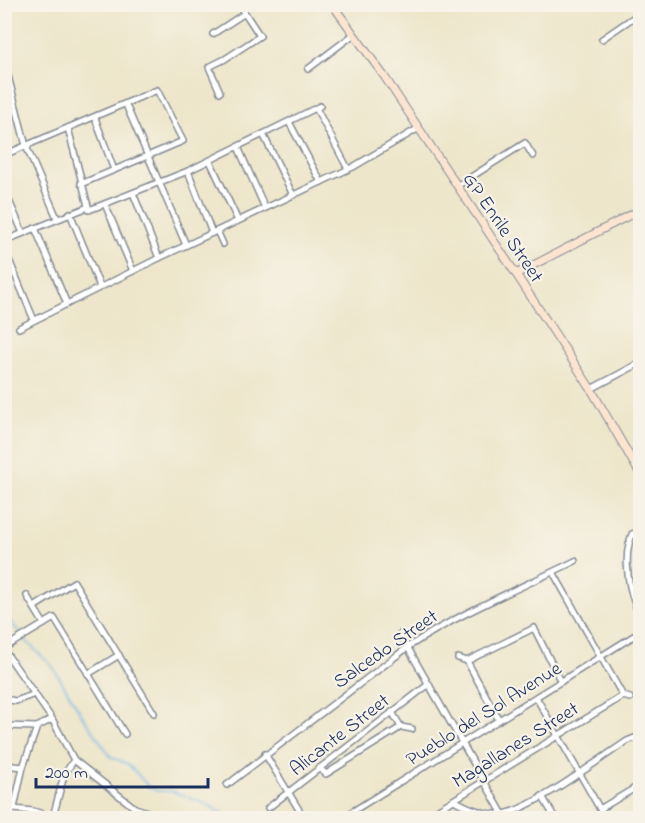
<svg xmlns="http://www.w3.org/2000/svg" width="645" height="823" font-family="'Indie Flower',sans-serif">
	<rect width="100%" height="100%" fill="#f7f3e8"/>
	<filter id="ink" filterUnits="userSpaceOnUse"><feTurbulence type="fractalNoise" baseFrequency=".0167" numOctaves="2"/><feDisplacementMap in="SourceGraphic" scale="12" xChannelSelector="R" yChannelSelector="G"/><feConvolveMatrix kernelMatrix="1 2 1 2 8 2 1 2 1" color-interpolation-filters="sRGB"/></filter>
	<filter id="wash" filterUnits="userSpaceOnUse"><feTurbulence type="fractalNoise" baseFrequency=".008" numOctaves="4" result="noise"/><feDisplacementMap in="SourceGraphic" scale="24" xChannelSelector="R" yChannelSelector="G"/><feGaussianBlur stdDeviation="1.35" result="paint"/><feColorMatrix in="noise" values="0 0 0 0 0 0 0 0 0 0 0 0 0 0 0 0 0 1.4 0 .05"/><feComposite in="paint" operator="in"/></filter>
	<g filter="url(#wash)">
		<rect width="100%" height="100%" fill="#ede6ca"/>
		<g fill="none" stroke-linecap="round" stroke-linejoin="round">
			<g stroke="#76b4e9" stroke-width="1.5">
				<polyline points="4,612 21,635"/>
				<polyline points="24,639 53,667 83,717 111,757 128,764 149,787 157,791 172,791 182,795 206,804 231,818"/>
			</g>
		</g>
	</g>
	<g filter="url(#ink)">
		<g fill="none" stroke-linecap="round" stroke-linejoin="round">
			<g stroke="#848a94" stroke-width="8">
				<g id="street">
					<polyline points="137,4 139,4"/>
					<polyline points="632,4 640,16"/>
					<polyline points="213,34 245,13"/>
					<polyline points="602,39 640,13"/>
					<polyline points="5,64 26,146 57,218"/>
					<polyline points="308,69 353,35"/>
					<polyline points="220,92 209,67 225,59 260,36 239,4"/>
					<polyline points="126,105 186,245"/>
					<polyline points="316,108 348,169"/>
					<polyline points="95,118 114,170"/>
					<polyline points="289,122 321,182"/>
					<polyline points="68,128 89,210 188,171 320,106"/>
					<polyline points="263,134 293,195"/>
					<polyline points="238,147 265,208"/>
					<polyline points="4,155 157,90 183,141 81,184"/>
					<polyline points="210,161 238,221"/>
					<polyline points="188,171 212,233"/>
					<polyline points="457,186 525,143 533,156"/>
					<polyline points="4,189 23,233"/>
					<polyline points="133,193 159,258"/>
					<polyline points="105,204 133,271"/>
					<polyline points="70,213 100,287"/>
					<polyline points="35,228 67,304"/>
					<polyline points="217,231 223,244"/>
					<polyline points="4,241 88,207"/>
					<polyline points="4,248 34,320"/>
					<polyline points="19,328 159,258 353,167 419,128"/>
					<polyline points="591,389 640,363"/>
					<path d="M640,532L632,534C622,559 629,593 640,616"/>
					<polyline points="553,572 623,696 630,698"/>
					<polyline points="34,607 74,582 154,713"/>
					<polyline points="44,624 54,618 125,734"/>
					<polyline points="534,628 561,682"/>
					<polyline points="400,634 505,818"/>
					<polyline points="4,648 44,624 27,596"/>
					<polyline points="4,650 52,719 74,760 135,808 167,818"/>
					<polyline points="458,658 467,661"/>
					<polyline points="467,661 534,628"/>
					<polyline points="467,661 499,720"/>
					<polyline points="88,674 119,655"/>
					<polyline points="536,697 605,818"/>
					<polyline points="4,699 16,701 35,694"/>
					<polyline points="4,726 37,727"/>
					<polyline points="401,727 412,729"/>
					<polyline points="265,754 304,818"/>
					<polyline points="4,765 23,767"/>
					<polyline points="319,768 326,774 401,727 392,712"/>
					<path d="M227,785L408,647C461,612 519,589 575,561"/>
					<polyline points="542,796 555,818"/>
					<path d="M454,800C468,808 486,816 503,814C531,810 600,759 627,741L640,736"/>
					<polyline points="4,808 33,811 56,818"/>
					<polyline points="14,808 23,767 37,727 52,719"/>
					<polyline points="268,808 429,684"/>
					<polyline points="600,809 640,785"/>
					<polyline points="53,817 64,775 74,760"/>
					<polyline points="342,818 640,632"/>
					<polyline points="424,818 623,696"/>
				</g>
			</g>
			<g stroke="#848a94" stroke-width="9">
				<g id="secondary">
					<polyline points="332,4 384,76 516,274 591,389 640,474"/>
					<polyline points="516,274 640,210"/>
				</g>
			</g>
			<use href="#street" stroke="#fff" stroke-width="5"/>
			<use href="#secondary" stroke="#fce5d0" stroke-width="7"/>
		</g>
	</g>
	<g text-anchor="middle" stroke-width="4.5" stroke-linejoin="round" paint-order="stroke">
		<g font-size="20" fill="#1b2f5e" stroke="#f7f3e8">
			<text transform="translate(504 227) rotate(56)" y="7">GP Enrile Street</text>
			<text transform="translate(385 648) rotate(-35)" y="7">Salcedo Street</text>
			<text transform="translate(483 713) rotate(-32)" y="7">Pueblo del Sol Avenue</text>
			<text transform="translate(339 734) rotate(-38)" y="7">Alicante Street</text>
			<text transform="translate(515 744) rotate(-32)" y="7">Magallanes Street</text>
		</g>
	</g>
	<rect width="645" height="823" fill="none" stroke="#f7f3e8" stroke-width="24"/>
	<path d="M36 778v9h172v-9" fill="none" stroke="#1b2f5e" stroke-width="3"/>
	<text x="45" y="778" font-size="18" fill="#1b2f5e" stroke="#f7f3e8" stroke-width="4.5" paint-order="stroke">200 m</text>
</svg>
